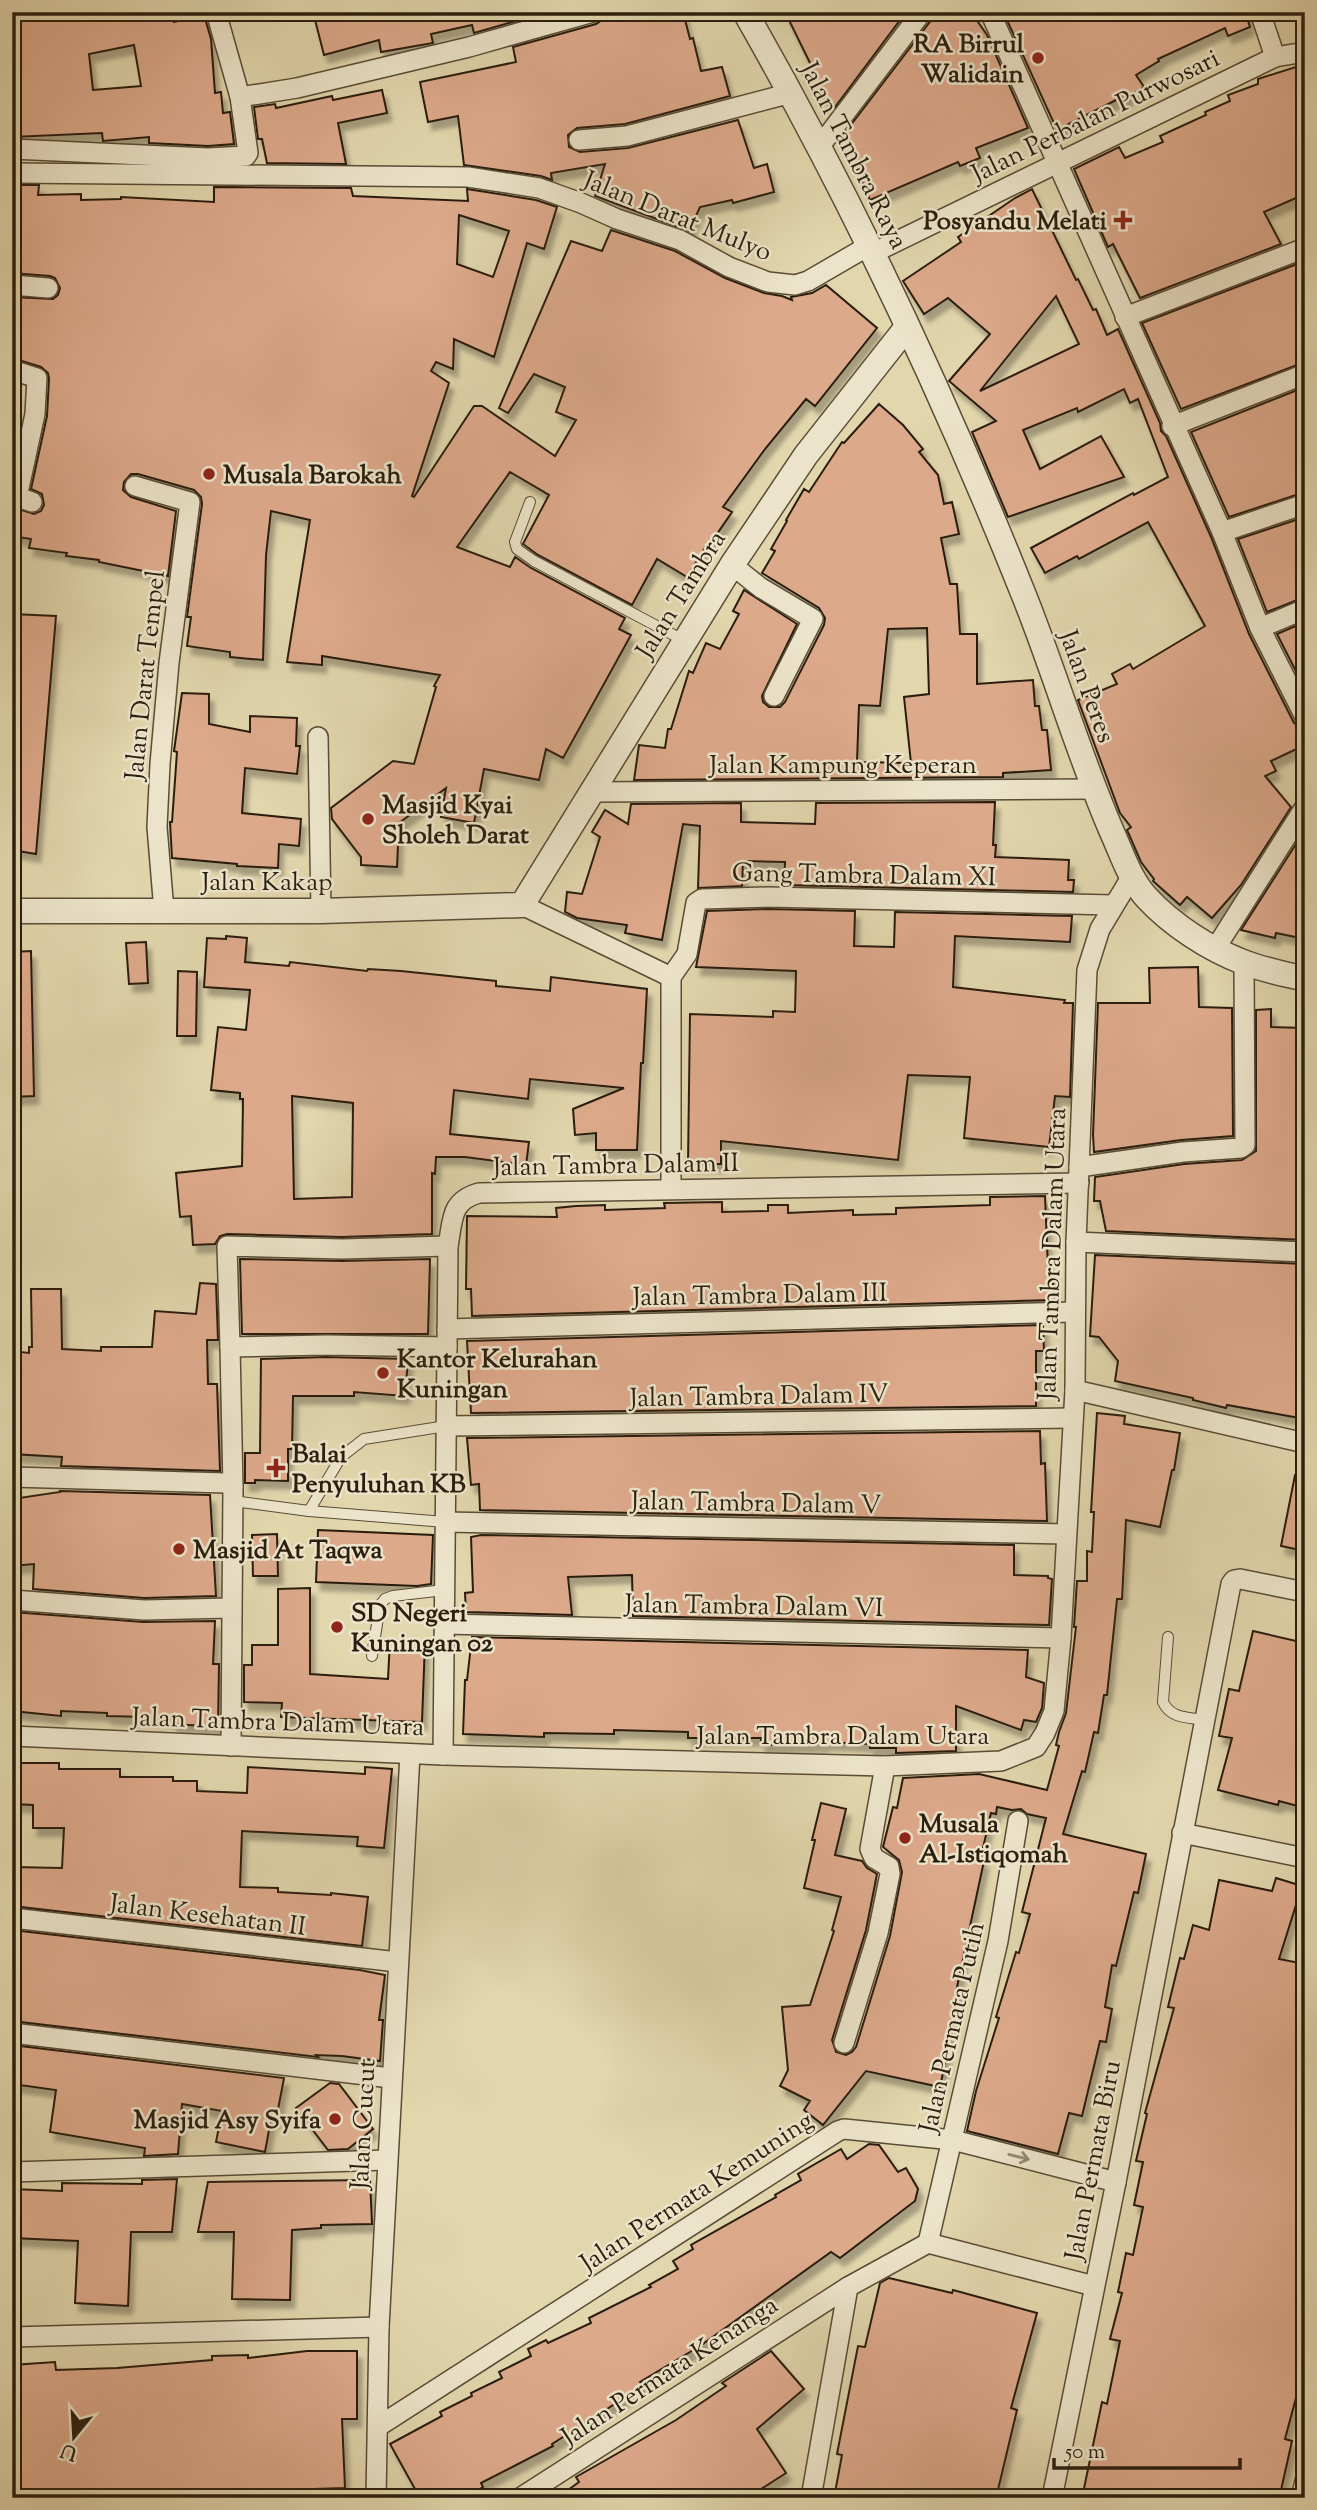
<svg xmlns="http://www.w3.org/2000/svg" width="1317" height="2510" font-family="'Sorts Mill Goudy',serif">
	<defs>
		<filter id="shadow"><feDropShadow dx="4.5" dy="8" stdDeviation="2" flood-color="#0004"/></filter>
	</defs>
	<rect width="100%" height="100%" fill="#e2d6ad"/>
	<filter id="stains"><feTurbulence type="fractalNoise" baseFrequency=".00286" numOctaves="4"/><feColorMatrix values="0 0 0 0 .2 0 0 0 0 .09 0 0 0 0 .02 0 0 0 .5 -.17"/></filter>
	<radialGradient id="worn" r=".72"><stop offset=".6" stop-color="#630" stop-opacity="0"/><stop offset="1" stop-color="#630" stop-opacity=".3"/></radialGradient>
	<g fill="#dda98b" stroke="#2b1e0e" stroke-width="2" fill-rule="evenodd" filter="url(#shadow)">
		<path d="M12,12H172L174,22L204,15L211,39L215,93L221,92L223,113L230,112L234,144L208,146L149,143V137L103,141L102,133L12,137ZM134,45L141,86L93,90L89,54Z"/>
		<polygon points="313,12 547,12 474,33 472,25 431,34 433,43 381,52 379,40 324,55"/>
		<polygon points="605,12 683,12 690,39 693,38 701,71 722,67 730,96 625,124 577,128 568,135 569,147 580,152 628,148 738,120 754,168 767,164 774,192 733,203 732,200 700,207 689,231 595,196 605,164 551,173 552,180 541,176 464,165 458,116 428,122 420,82 516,62 513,47 596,24 602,20"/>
		<polygon points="785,12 906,12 832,111 822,94 819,96 801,72 811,65"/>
		<polygon points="934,12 971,12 987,35 1028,128 976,148 980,158 960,166 958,162 870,200 857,170 863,168 844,134 932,19"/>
		<polygon points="1012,12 1248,12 1249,17 1247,18 1250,27 1228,36 1225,28 1158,59 1159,61 1136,75 1144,87 1123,100 1122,97 1057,130 1006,18"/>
		<polygon points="1305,64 1305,194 1264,212 1281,244 1140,298 1113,244 1108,247 1074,169 1119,147 1125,158 1163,142 1160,136 1206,115 1205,112 1230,101 1228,95 1258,84 1258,79"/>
		<polygon points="382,90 387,113 338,123 346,164 267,163 262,139 258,139 254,107 275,104 276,108 332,96 333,100"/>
		<path d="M12,185H39L38,195L81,194V200L121,199V197L214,202V187L351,188L353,196L468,201L467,189L536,200L557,207L544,249L527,243L494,357L454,339L453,369L436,362L431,371L449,383L412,496L414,497L474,406H482L555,456L576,420L556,412L565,387L534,374L508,413L499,408L571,241L602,251L611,230L675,251L725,278L764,293L782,296L792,300L791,297L812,293L826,285L877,328L815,406L806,399L765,449L723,507L732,512L710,544L708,543L687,577L657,559L632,605L538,555L523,544L549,495L510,472L457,547L510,567L515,557L531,568L625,618L619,629L631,635L563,758L546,749L539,780L484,769L474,823L441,817L446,788L399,823L397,867L361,865V857L332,819L331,808L393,761L414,764L436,687L434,686L440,675L322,656V665L287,662L310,520L271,511L266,555L263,660L230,657V652L187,646L191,617H187L202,504L201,497L194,490L138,474H131L124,482L123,490L131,497L176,511L168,576L99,562V560L66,556L67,553L29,548L31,539L12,536V507L34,514L41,511L44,505L42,494L31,489L47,416L49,379L48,373L41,367L12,358V297L53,299L58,295L60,288L55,278L50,276L12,273ZM459,215L509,231L493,277L457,264Z"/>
		<path d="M1032,189L1076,280L1078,279L1093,310L1096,309L1107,335L1118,329L1160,423L1161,431L1166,436L1211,537L1249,634L1294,723L1305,729V745L1271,761L1276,771L1265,776L1291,807L1241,885L1212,918L1187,897L1180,905L1153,881L1154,879L1141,862L1127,830L1131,827L1120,813L1078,700L1117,684L1112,674L1130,664L1133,669L1205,626L1148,522L1079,559L1077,556L1045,573L1031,548L1133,493L1134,495L1168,477L1138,399L1130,403L1124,389L1078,412L1077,408L1023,430L1040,469L1101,436L1124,477L1008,517L972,432L996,421L949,381L990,334L948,298L924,314L903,281L961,242L958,237L1015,198ZM1056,296L1079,344L980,391Z"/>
		<polygon points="1305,261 1305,362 1181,409 1142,323"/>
		<polygon points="1305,387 1305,492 1229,517 1191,432"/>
		<path d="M879,404L903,425L923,449L919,452L938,475L944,504L952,502L959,534L941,538L950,584H957L960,634H977V684L1033,680L1035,706H1039L1042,730H1047L1051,770L1003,773V777L634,780L639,745L665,748L668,729H671L689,671L693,673L706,643L720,649L739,614L733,611L744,590L797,624L762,696L763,702L769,707H780L785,702L824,625L825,618L819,608L762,573L775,551L771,549L787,521L786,520L804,489L809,492L842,442L844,443ZM927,628L929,694L904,697L911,763L857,762L859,705L880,706L888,629Z"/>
		<polygon points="1305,517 1305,597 1267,612 1238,539"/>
		<polygon points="12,614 56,616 36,854 12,850"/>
		<polygon points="1305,622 1305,689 1277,634"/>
		<polygon points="182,693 209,694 209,724 250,732 250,716 297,718 296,746 300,746 297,774 245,768 242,813 301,819 299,846 279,844 278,868 237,866 237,864 172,858 170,822 172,822 177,752 174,751"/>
		<polygon points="995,802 993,845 996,845 995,857 1069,860 1068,880 1074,880 1073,892 784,885 785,862 743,861 742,886 698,888 700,826 683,824 662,940 625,933 627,925 577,918 565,912 567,892 582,894 600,837 592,832 605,810 628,824 631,804 741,803 741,822 815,824 816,803"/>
		<polygon points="1305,830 1305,939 1276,933 1275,938 1241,930"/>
		<polygon points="768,909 855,911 854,946 894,947 895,912 1072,916 1070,942 955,936 953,987 1065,1000 1064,1003 1073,1003 1070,1097 1055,1096 1049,1147 964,1138 970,1077 908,1075 898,1160 721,1141 721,1164 688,1164 690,1014 773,1017 773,1011 795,1012 796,971 696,967 707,911"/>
		<path d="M226,936L247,938L245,962L289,966L290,962L367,971L368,969L401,971L496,981V986L550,991L551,977L647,989L643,1063H641L637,1150H596V1133L575,1135L573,1109L624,1088L530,1079L528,1099L454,1090L450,1134L529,1142L526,1165L465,1157H436L435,1174L432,1173V1234L342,1237L227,1234L220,1236L215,1244L193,1245L191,1216L180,1217L176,1173L242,1166L243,1099H240V1093L211,1090L218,1027L246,1030L250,990L204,987L207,938L226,939ZM292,1096L353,1103L352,1197L294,1199Z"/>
		<polygon points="146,942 148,983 129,984 126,943"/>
		<polygon points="31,951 34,1096 12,1097 12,952"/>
		<polygon points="1198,967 1199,1007 1232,1008 1233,1136 1181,1140 1094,1152 1093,1135 1098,1003 1150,1003 1149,968"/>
		<polygon points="178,971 197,972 196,1036 177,1036"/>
		<polygon points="1271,1009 1271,1027 1304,1028 1301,1101 1305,1101 1305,1240 1106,1231 1100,1201 1094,1201 1095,1177 1184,1164 1242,1160 1256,1151 1256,1010"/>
		<polygon points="1045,1196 1048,1268 1052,1268 1054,1300 472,1316 471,1289 466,1289 467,1216 557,1217 556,1208 576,1206 605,1205 605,1210 665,1208 664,1203 722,1202 722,1212 768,1211 768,1205 788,1205 788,1213 853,1210 853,1215 896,1214 896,1208 990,1205 990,1197"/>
		<polygon points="1095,1255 1305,1264 1305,1419 1227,1405 1226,1408 1193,1400 1193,1398 1115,1381 1118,1361 1099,1337 1090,1336"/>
		<polygon points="240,1259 342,1261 430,1259 428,1334 242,1334"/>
		<polygon points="200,1283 216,1284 218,1340 207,1340 208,1384 217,1384 220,1471 61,1466 62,1457 12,1454 12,1351 29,1353 29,1347 32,1347 31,1289 61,1289 62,1349 101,1351 101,1347 152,1347 155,1311 196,1314"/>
		<polygon points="1043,1325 1044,1351 1036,1351 1036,1406 471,1413 467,1341"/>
		<polygon points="326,1357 408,1359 405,1396 354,1392 354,1396 293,1396 292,1449 288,1449 288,1481 255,1480 255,1483 245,1483 245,1453 260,1453 261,1359"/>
		<polygon points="1097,1413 1125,1416 1124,1424 1180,1433 1174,1470 1172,1470 1160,1527 1126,1520 1122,1599 1117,1599 1107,1695 1104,1695 1098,1733 1094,1732 1085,1772 1082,1771 1063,1834 1146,1854 1138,1893 1134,1892 1116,1966 1112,1965 1105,2007 1112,2009 1106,2042 1100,2041 1082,2116 1069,2113 1058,2154 967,2131 976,2091 999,2018 996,2017 1016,1952 1019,1953 1030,1914 1022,1912 1046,1818 1027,1814 1021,1809 1012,1810 997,1807 996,1814 991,1813 980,1861 984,1861 957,1987 961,1989 952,2019 955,2020 945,2054 947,2054 940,2087 866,2071 823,2125 804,2110 810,2101 780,2086 788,2070 782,2007 810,2005 834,1931 832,1930 841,1897 804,1888 815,1840 812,1840 821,1803 846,1809 835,1855 862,1861 867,1868 877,1874 866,1930 832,2040 836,2052 846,2055 852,2052 856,2047 890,1936 902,1872 899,1860 883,1847 893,1807 897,1808 903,1778 979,1774 1047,1790 1059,1746 1056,1745 1059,1732 1066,1713 1076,1627 1074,1627 1077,1581 1087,1581 1087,1551 1092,1552 1094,1512 1091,1512"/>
		<polygon points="1040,1431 1041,1464 1045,1463 1047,1521 480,1510 479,1484 471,1485 467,1438"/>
		<polygon points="1295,1475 1305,1476 1305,1551 1281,1546"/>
		<polygon points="60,1491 210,1495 216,1596 144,1598 33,1589 34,1564 12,1566 12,1505 20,1504 19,1498 60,1492"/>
		<polygon points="318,1530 433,1535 431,1584 417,1586 316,1582"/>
		<polygon points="277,1534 278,1576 253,1576 252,1535"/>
		<polygon points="481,1535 1014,1545 1014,1575 1048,1576 1048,1578 1052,1579 1049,1625 633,1616 632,1575 568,1577 572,1615 466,1612 465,1593 473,1592 471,1537"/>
		<polygon points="310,1588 310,1674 388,1679 390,1640 425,1642 422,1722 281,1717 282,1703 244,1702 244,1665 252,1665 252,1645 278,1645 278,1589"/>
		<polygon points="12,1612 143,1622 215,1621 213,1664 219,1664 218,1727 173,1724 173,1720 148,1717 107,1716 107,1713 61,1711 61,1716 12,1711"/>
		<polygon points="1253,1631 1305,1643 1305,1808 1279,1801 1278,1805 1218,1790 1232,1738 1219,1736 1229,1689 1239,1691"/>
		<polygon points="472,1637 1028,1650 1026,1677 1044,1683 1042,1708 1036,1722 1024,1720 1021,1730 956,1706 956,1751 896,1753 896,1748 870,1748 870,1744 824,1742 824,1744 761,1745 761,1738 688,1738 688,1732 614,1730 614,1734 544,1733 544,1737 463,1734 465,1680 467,1680"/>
		<polygon points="12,1763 59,1763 59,1769 120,1769 120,1777 173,1777 173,1781 197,1781 197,1791 247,1793 248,1767 365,1774 365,1767 392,1769 384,1848 357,1846 358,1837 242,1831 240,1887 278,1888 278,1892 331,1895 331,1893 368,1897 362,1946 12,1906 12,1867 62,1868 64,1828 33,1828 33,1805 12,1804"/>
		<polygon points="1276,1878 1302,1886 1279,1959 1305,1964 1305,2364 1285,2439 1292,2441 1281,2490 1275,2489 1273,2498 1082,2498 1102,2402 1107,2404 1120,2341 1110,2339 1122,2293 1118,2292 1126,2253 1133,2255 1143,2207 1134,2205 1143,2162 1136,2161 1147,2114 1145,2113 1174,2008 1168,2007 1180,1958 1184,1959 1193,1925 1209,1930 1219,1880 1272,1891"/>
		<polygon points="12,1930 360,1970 385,1975 379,2020 383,2020 380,2061 342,2056 316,2055 318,2057 12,2021"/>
		<polygon points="12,2045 284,2078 276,2120 271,2119 265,2152 216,2142 222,2111 182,2104 178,2154 144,2156 145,2148 50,2132 56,2090 12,2084"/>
		<polygon points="330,2083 339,2084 373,2129 348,2149 328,2150 296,2108"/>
		<polygon points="869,2144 879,2145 898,2172 906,2168 918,2189 915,2201 840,2258 831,2252 700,2346 640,2382 643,2386 552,2444 553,2446 481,2483 483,2487 466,2498 420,2498 390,2444 442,2416 440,2412 472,2396 471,2393 502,2378 499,2372 531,2356 528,2349 546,2340 548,2343 591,2323 589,2318 651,2287 649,2285 678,2269 673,2261 693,2249 691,2245 776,2197 775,2195 801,2180 798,2174 841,2149 847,2159"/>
		<polygon points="177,2179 172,2232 131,2232 128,2306 75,2303 78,2241 12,2238 12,2189 62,2191 62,2183 142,2184 142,2180"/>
		<polygon points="370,2180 372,2224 321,2225 321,2228 292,2230 290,2300 232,2299 234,2232 198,2232 208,2182"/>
		<polygon points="889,2278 952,2293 953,2290 1037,2313 1011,2408 1017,2410 996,2498 834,2498 842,2455 837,2454 858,2346 865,2347 880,2283"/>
		<polygon points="307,2351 357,2351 357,2419 342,2419 345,2488 253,2491 254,2497 237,2498 12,2498 12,2365 55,2362 56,2370 117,2368 212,2360 212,2356 248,2355 248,2358"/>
		<polygon points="771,2351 804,2389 757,2429 786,2473 747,2498 557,2498 579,2482 576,2477 676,2420 726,2386 722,2383"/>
	</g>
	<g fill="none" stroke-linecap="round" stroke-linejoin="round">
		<g stroke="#594c36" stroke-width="12">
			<g id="service">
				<polyline points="530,502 515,542 517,549 534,561 685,641"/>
				<polyline points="233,1501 309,1511 445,1522"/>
				<polyline points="309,1511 341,1457 364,1439 446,1426"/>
				<path d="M1168,1637L1163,1702C1171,1719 1188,1717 1204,1720"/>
				<polyline points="372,1656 380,1605 385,1599 393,1596 444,1590"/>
			</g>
		</g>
		<g stroke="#594c36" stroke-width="22">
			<g id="minor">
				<polyline points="990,12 1222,532 1260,628 1305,717"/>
				<polyline points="1260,12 1275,57"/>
				<polyline points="240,97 297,88 469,47 593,12"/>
				<polyline points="579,140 627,136 791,93"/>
				<polyline points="820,146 922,12"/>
				<polyline points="12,149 208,158 246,156 248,153 240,97 216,12"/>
				<polyline points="12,173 468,177 539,188 581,203 617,219 680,240 729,267 768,282 795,285 808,281 870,245"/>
				<polyline points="873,253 1275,57 1305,52"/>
				<polyline points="12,285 48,288"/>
				<polyline points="1125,317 1305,248"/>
				<polyline points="12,370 37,378 35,414 18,493 20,498 32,502"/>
				<polyline points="1172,426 1305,374"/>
				<polyline points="135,486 190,502 169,663 160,764 157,827 164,911"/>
				<polyline points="1222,532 1305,504"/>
				<polyline points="732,565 761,588 813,619 774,696"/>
				<polyline points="1260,628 1305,609"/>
				<polyline points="318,737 321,911"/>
				<polyline points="592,792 1093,789"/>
				<polyline points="522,905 671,977 671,1188"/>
				<polyline points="1215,949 1305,807"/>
				<polyline points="671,977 687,954 696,903 702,899 768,897 1113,905"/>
				<polyline points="1079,1167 1183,1152 1241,1148 1245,1145 1244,963"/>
				<polyline points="1076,1242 1305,1252"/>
				<polyline points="447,1329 1074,1312"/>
				<polyline points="230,1347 233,1487"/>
				<polyline points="447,1347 326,1345 230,1347 227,1246 342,1249 448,1246"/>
				<polyline points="1075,1390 1305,1443"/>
				<polyline points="446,1426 1073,1418"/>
				<polyline points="12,1477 226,1483 233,1487 231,1746"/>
				<polyline points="445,1522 1066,1534"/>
				<polyline points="12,1600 144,1610 231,1608"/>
				<polyline points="444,1624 1061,1638"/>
				<polyline points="12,1736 443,1755 885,1766 1001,1761 1036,1747 1045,1733 1054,1711 1061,1638 1075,1390 1076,1242 1087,970 1100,929 1132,876"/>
				<path d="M443,1755L448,1246C453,1220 450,1201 479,1193L1079,1183"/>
				<polyline points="1182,1833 1305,1858"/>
				<polyline points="12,1918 398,1962"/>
				<polyline points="12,2033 391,2078"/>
				<polyline points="844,2043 878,1933 890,1874 889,1867 874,1858 870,1849 885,1766"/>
				<polyline points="12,2172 387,2160"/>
				<polyline points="928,2243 998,1941 1018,1821"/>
				<polyline points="12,2337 379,2327"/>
				<polyline points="379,2426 838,2131 844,2129 953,2140 1116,2182"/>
				<polyline points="376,2498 379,2327 410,1754"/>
				<polyline points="520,2498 848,2287"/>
				<polyline points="811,2498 848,2287 928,2243 1094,2286"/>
				<polyline points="1052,2498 1116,2182 1231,1584 1234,1580 1240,1579 1305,1592"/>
				<polyline points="1301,2498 1305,2481"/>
			</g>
		</g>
		<g stroke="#594c36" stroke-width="27">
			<g id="tertiary">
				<path d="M745,12C852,199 943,393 1023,593C1055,672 1078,754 1112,832C1122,854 1130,880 1147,898C1172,925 1209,949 1243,962C1263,970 1285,974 1305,979"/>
				<polyline points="12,911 321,911 522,905 732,565 806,455 907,327"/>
			</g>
		</g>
		<use href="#service" stroke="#ece4ca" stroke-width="10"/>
		<use href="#minor" stroke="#ece4ca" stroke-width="19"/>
		<use href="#tertiary" stroke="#ece4ca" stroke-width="24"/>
	</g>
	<defs><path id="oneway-shaft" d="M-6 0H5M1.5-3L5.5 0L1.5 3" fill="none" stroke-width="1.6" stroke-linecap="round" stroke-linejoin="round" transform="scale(1.75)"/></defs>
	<use stroke="#958b75" href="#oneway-shaft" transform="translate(1019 2157) rotate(14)"/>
	<g fill="#8f2418" stroke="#ece4ca" stroke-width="2.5">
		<circle cx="1038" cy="58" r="7"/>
		<path d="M1119.5 209.5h7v7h7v7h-7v7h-7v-7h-7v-7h7z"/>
		<circle cx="209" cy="474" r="7"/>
		<circle cx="368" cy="819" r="7"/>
		<circle cx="383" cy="1373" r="7"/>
		<path d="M272.5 1457.5h7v7h7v7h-7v7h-7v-7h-7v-7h7z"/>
		<circle cx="179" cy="1549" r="7"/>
		<circle cx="337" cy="1627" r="7"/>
		<circle cx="905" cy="1838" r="7"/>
		<circle cx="335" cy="2119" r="7"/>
	</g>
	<g text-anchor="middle" stroke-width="5" stroke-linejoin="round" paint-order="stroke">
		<g font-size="26" font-weight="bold" fill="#2b1e0e" stroke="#ece4ca" text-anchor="start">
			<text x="1024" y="52" text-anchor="end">RA Birrul<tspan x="1024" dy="30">Walidain</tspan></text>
			<text x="1107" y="229" text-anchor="end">Posyandu Melati</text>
			<text x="223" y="483">Musala Barokah</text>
			<text x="382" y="813">Masjid Kyai<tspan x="382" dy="30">Sholeh Darat</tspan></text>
			<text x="397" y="1367">Kantor Kelurahan<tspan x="397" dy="30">Kuningan</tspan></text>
			<text x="292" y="1462">Balai<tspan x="292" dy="30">Penyuluhan KB</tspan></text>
			<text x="193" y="1558">Masjid At Taqwa</text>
			<text x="351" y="1621">SD Negeri<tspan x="351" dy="30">Kuningan 02</tspan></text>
			<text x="919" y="1832">Musala<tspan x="919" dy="30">Al-Istiqomah</tspan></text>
			<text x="321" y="2128" text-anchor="end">Masjid Asy Syifa</text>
		</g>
		<g font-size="26" fill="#2b1e0e" stroke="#ece4ca">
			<text transform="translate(1095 115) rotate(-26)" y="9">Jalan Perbalan Purwosari</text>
			<text transform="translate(855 155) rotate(63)" y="9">Jalan Tambra Raya</text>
			<text transform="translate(678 215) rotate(22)" y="9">Jalan Darat Mulyo</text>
			<text transform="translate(680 594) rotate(-58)" y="9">Jalan Tambra</text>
			<text transform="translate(144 675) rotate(-84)" y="9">Jalan Darat Tempel</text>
			<text transform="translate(1088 686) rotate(70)" y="9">Jalan Peres</text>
			<text x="843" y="773">Jalan Kampung Keperan</text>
			<text transform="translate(864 874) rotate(1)" y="9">Gang Tambra Dalam XI</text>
			<text x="267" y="890">Jalan Kakap</text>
			<text transform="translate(616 1164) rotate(-1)" y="9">Jalan Tambra Dalam II</text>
			<text transform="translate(1051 1254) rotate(-88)" y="9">Jalan Tambra Dalam Utara</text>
			<text transform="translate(760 1294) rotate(-1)" y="9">Jalan Tambra Dalam III</text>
			<text transform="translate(759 1395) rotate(-1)" y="9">Jalan Tambra Dalam IV</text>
			<text transform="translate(756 1502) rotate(1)" y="9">Jalan Tambra Dalam V</text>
			<text transform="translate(754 1605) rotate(1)" y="9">Jalan Tambra Dalam VI</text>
			<text transform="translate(278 1721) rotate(2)" y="9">Jalan Tambra Dalam Utara</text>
			<text x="843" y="1744">Jalan Tambra Dalam Utara</text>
			<text transform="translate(208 1914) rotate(7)" y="9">Jalan Kesehatan II</text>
			<text transform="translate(951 2027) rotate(-77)" y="9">Jalan Permata Putih</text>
			<text transform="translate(362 2124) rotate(-87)" y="9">Jalan Cucut</text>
			<text transform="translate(1092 2160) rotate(-79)" y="9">Jalan Permata Biru</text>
			<text transform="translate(696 2191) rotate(-33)" y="9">Jalan Permata Kemuning</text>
			<text transform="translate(669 2370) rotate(-33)" y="9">Jalan Permata Kenanga</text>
		</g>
	</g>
	<rect width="1317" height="2510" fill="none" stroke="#e2d6ad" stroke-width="42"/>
	<rect x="14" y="14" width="1289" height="2482" fill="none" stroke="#2b1e0e" stroke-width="3.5"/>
	<rect x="21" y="21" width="1275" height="2468" fill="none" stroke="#2b1e0e" stroke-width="2"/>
	<g transform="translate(74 2437) rotate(198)" stroke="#ece4ca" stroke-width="5" paint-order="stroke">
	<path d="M0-5L12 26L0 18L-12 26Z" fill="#2b1e0e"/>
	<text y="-10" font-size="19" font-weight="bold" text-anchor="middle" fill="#2b1e0e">U</text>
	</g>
	<path d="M1054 2458v10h186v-10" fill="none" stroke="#2b1e0e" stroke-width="3.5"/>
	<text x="1065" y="2458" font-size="21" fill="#2b1e0e" stroke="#ece4ca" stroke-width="5" paint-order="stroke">50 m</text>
	<rect width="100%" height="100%" filter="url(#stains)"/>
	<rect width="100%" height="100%" fill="url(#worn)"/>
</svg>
